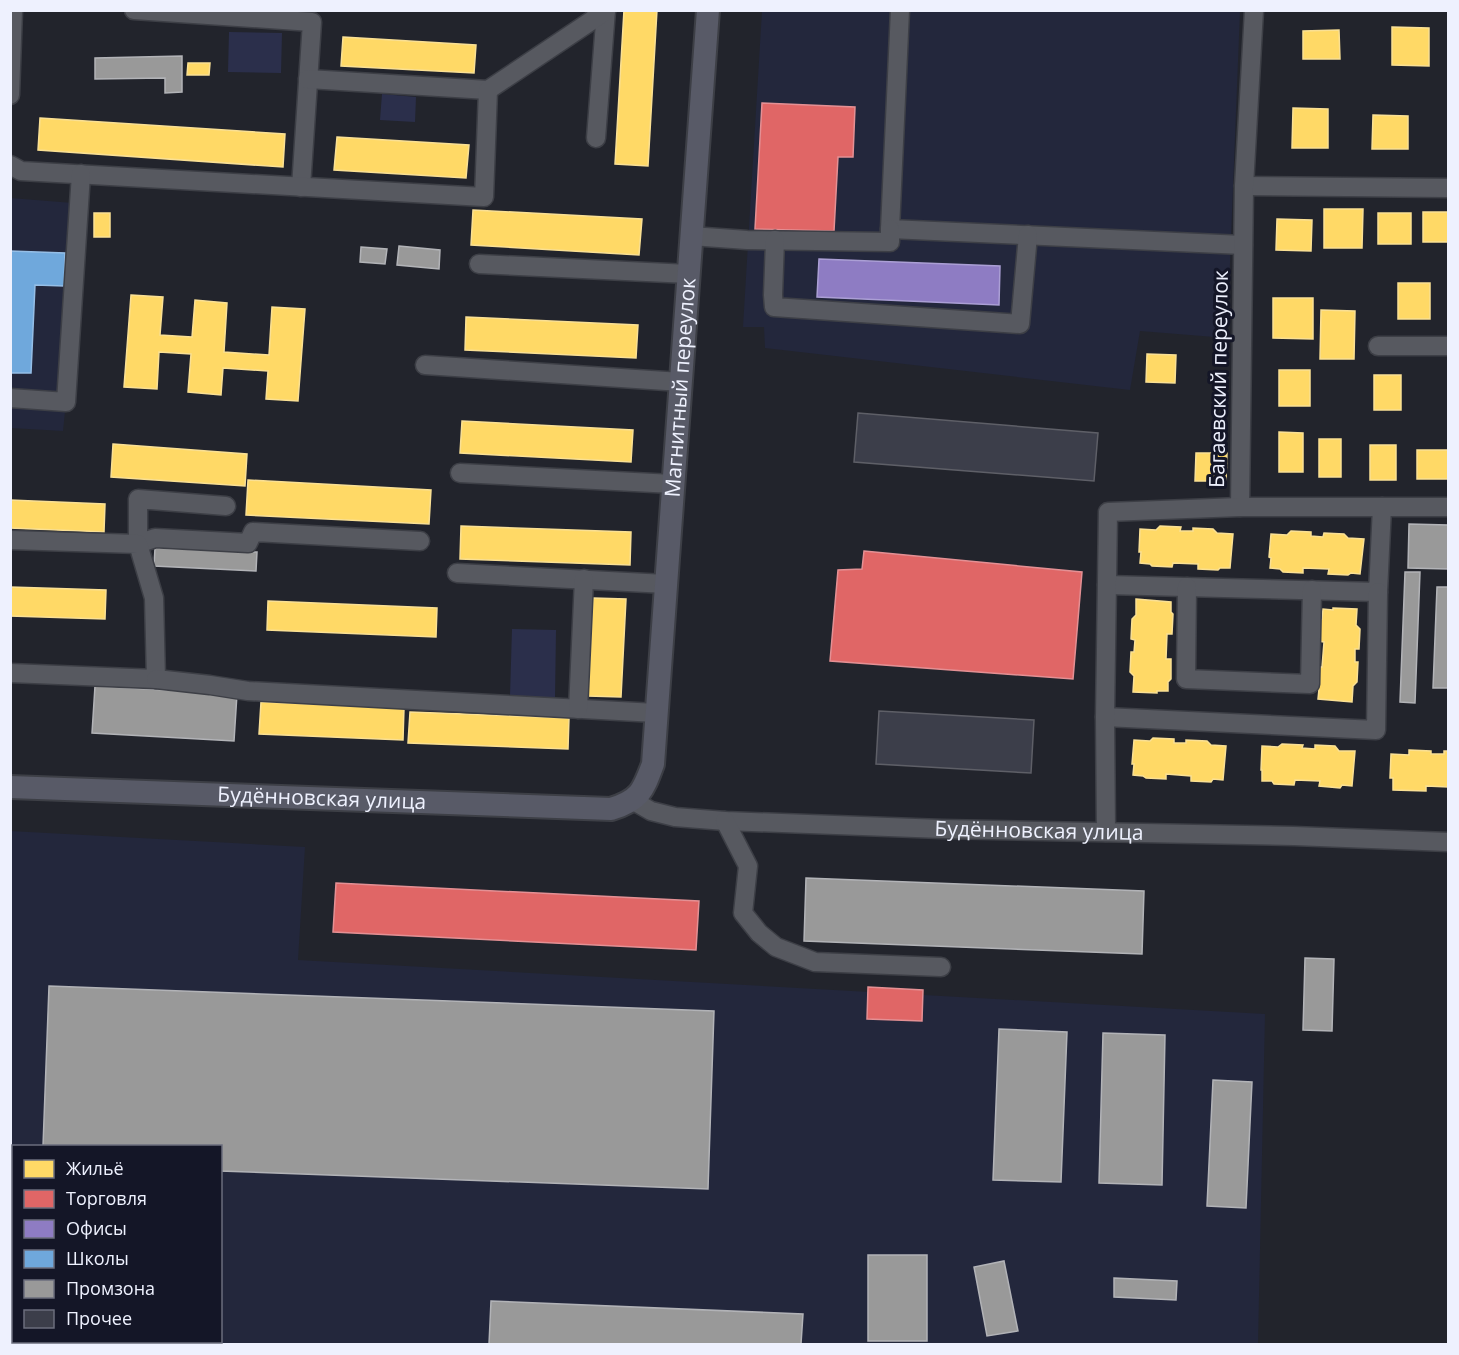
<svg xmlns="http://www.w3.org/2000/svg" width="1459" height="1355" font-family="'Open Sans',sans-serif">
	<rect width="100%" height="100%" fill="#22242c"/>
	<g fill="#23273c" fill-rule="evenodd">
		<polygon points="762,11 1240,11 1227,338 1140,331 1130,390 765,348 764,327 743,327"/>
		<polygon points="10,198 86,204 63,431 11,428"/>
		<path d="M10,831L305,847L298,960L1265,1014L1258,1344H11ZM14,1146H220V1342H14Z"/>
	</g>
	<g fill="#2b2f4b">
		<polygon points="229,32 282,33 281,73 228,72"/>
		<polygon points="382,94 416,97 415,122 380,120"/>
		<polygon points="512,629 556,630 555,698 510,696"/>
	</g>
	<g fill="#ffd966" stroke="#fae094" stroke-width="1.5">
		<polygon points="624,10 657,10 648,166 615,164"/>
		<polygon points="1392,27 1429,28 1429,66 1392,65"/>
		<polygon points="1339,30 1340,59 1303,59 1303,31"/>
		<polygon points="343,37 476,45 474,73 341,66"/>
		<polygon points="188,63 210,63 209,75 187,75"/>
		<polygon points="1293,108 1328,109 1328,148 1292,148"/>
		<polygon points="1373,115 1408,116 1408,149 1372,149"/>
		<polygon points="40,118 285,134 283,167 38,150"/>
		<polygon points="337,137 469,145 466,178 334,170"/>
		<polygon points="1324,209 1363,209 1362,248 1324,248"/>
		<polygon points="473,210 642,219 639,255 471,245"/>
		<rect x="1423" y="212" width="25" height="30"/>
		<rect x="94" y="213" width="16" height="24"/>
		<rect x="1378" y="213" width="33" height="31"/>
		<polygon points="1277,219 1312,220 1311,251 1276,250"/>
		<rect x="1398" y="283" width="32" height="36"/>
		<polygon points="131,295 163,297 160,335 192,337 195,300 227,303 224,352 269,355 272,307 305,309 298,401 266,399 268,371 223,368 221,395 188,392 191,354 159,352 157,389 124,387"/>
		<polygon points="1273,298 1313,298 1313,339 1273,338"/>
		<polygon points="1321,310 1355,311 1354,359 1320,359"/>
		<polygon points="466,317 638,325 636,358 465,350"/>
		<polygon points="1147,354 1176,355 1175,383 1146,382"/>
		<rect x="1279" y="370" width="31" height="36"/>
		<rect x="1374" y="375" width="27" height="35"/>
		<polygon points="462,421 633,430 631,462 460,453"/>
		<polygon points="1279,432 1303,433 1303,472 1279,472"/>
		<rect x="1319" y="439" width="22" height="38"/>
		<polygon points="113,444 247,454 245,486 111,477"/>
		<rect x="1370" y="445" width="26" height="35"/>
		<rect x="1417" y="450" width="31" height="29"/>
		<polygon points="1196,453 1227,453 1226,481 1195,481"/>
		<polygon points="248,480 431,490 429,524 246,515"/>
		<polygon points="10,500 105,504 104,532 10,528"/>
		<polygon points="461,526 631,532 630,565 460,559"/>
		<polygon points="1160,526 1181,527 1180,531 1193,531 1193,528 1213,529 1217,533 1233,534 1230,568 1220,568 1218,570 1198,569 1198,564 1173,563 1172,567 1152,566 1150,564 1140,563 1141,552 1139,552 1140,529 1156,530"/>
		<polygon points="1291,531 1311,532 1311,536 1323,537 1324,533 1344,534 1348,538 1364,539 1360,574 1351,573 1348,575 1328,574 1329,569 1303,568 1303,573 1283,572 1280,569 1270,568 1271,558 1269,557 1271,534 1287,535"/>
		<polygon points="10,587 106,590 105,619 10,616"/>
		<polygon points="593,598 626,599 621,697 588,696"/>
		<polygon points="1136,599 1171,602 1171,612 1173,614 1172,634 1167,634 1166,659 1171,659 1171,679 1168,682 1168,691 1157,691 1157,693 1133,692 1134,676 1130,672 1131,652 1134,652 1135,640 1131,639 1132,619 1136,615"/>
		<polygon points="268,601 437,608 436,637 267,630"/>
		<polygon points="1333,608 1357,609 1356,625 1360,629 1359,649 1355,649 1355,662 1358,662 1357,682 1353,686 1352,702 1318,699 1319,689 1316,687 1317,667 1322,667 1324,642 1318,641 1319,621 1322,619 1323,609 1333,610"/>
		<polygon points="261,702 404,708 403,740 259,734"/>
		<polygon points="410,712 569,718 568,749 408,743"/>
		<polygon points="1153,738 1174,739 1174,743 1186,743 1186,740 1207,741 1211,745 1226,746 1223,780 1213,779 1211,782 1191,781 1191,776 1166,774 1166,779 1146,778 1143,776 1133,775 1134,764 1132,764 1134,740 1150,741"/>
		<polygon points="1282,744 1303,745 1302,748 1315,749 1315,745 1335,746 1339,751 1355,751 1352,786 1342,785 1340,788 1319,786 1320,781 1295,780 1294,785 1274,784 1272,781 1262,781 1262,770 1261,770 1262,746 1278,747"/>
		<polygon points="1409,750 1431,751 1431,754 1444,754 1444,751 1448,751 1448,787 1426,786 1426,791 1393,790 1393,778 1390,778 1391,754 1409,755"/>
	</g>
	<g fill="#e06666" stroke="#e49094" stroke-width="1.5">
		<polygon points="762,103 855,107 853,157 838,157 834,231 755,229"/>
		<polygon points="864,551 1082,572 1073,679 830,661 838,570 862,569"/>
		<polygon points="336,883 699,901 696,950 333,932"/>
		<polygon points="868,987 923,990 922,1021 867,1019"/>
	</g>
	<polygon fill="#8e7cc3" stroke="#ab9fd5" stroke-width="1.5" points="819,259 1000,266 999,305 817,297"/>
	<polygon fill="#6fa8dc" stroke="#95bee6" stroke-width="1.5" points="10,251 65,253 64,286 35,285 31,373 10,373"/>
	<g fill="#999" stroke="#b2b3b7" stroke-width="1.5">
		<polygon points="182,56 182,92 165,93 165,78 95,79 95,58"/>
		<polygon points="399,246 440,250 439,269 397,265"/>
		<polygon points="361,247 387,249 385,264 360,262"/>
		<polygon points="1409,524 1448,525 1448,569 1408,568"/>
		<polygon points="155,548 257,552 256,571 154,566"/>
		<polygon points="1405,572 1420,572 1415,703 1400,702"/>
		<polygon points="1437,587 1448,587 1448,688 1433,688"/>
		<polygon points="95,686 237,694 234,741 92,733"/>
		<polygon points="806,878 1144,891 1142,954 804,941"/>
		<polygon points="1305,958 1334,959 1332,1031 1303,1030"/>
		<polygon points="49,986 714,1011 708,1189 220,1171 220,1146 43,1146"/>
		<polygon points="999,1029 1067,1032 1061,1182 993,1180"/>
		<polygon points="1103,1033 1165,1035 1162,1185 1099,1183"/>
		<polygon points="1213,1080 1252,1082 1246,1208 1207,1206"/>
		<rect x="868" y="1255" width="59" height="86"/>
		<polygon points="1004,1261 1018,1331 987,1336 974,1267"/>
		<polygon points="1114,1278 1177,1281 1176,1300 1114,1297"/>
		<polygon points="491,1301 803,1314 801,1344 489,1344"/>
	</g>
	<g fill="#3c3e4a" stroke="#5e5f67" stroke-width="1.5">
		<polygon points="858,413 1098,433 1094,481 854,462"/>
		<polygon points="879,711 1034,720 1031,773 876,764"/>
	</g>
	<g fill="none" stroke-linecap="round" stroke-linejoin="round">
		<g stroke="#3d3f46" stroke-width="21">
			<g id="minor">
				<polyline points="134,10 312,22 301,187"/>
				<polyline points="900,10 890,229 1243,245"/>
				<polyline points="308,79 488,90"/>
				<polyline points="10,95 13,10"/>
				<polyline points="596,138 606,10"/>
				<polyline points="10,165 21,171 484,197 488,90 606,11 596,10"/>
				<polyline points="1244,186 1448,188"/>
				<polyline points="691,236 747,240 890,242 890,229"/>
				<polyline points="775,240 773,295 774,307 1020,324 1028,235"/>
				<polyline points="479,264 689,274"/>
				<polyline points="1378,346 1448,346"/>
				<polyline points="425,365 681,382"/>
				<polyline points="10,398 66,402 81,174"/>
				<polyline points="460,473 673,484"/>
				<polyline points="226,506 138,499 138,544 155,538 248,543 253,532 420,541"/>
				<polyline points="1240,507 1244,186 1254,10"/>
				<polyline points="10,540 138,544 154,598 156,679 10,673"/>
				<polyline points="457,573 666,584"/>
				<polyline points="1107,585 1378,592 1382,507"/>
				<polyline points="1187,587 1186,679 1310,684 1312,590"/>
				<polyline points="156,679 210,685 248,691 656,713"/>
				<polyline points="578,709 584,579"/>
				<polyline points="1105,717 1376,730 1378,592"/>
				<path id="s1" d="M632,800L651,811L675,817L725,821L942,829L1294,836L1448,842"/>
				<polyline points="725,821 748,866 743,913 759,933 776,947 815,962 941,967"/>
				<polyline points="1106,832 1105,717 1108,512 1240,507 1448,507"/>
			</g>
		</g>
		<g stroke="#3d3f46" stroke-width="26">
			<g id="major">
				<path id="s2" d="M10,787L611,809C640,800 643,791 653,764L708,10"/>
			</g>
		</g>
		<use href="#minor" stroke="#575960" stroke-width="18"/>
		<use href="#major" stroke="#585a67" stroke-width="22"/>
	</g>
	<g text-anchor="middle" stroke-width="6" stroke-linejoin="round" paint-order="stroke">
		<g font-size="21" fill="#eef1fe" stroke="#141627">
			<text transform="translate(1219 379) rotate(-89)" y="7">Багаевский переулок</text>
			<text dy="7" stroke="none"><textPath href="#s2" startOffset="1044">Магнитный переулок</textPath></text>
			<text dy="7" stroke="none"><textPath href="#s2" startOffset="312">Будённовская улица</textPath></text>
			<text dy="7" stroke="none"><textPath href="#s1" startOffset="411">Будённовская улица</textPath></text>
		</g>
	</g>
	<rect width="1459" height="1355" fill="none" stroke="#eef1fe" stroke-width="24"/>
	<rect x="12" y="1145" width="210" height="198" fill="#141627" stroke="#6b6e7d" stroke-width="1.5"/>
	<rect x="24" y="1160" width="30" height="18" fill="#ffd966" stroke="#6b6e7d" stroke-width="1.5"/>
	<text x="66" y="1175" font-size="18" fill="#eef1fe">Жильё</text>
	<rect x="24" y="1190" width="30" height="18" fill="#e06666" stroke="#6b6e7d" stroke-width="1.5"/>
	<text x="66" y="1205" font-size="18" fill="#eef1fe">Торговля</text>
	<rect x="24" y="1220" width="30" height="18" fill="#8e7cc3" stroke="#6b6e7d" stroke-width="1.5"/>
	<text x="66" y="1235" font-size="18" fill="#eef1fe">Офисы</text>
	<rect x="24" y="1250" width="30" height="18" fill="#6fa8dc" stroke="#6b6e7d" stroke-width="1.5"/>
	<text x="66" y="1265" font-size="18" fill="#eef1fe">Школы</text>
	<rect x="24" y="1280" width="30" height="18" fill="#999999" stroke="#6b6e7d" stroke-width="1.5"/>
	<text x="66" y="1295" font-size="18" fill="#eef1fe">Промзона</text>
	<rect x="24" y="1310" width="30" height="18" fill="#3c3e4a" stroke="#6b6e7d" stroke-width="1.5"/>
	<text x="66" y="1325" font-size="18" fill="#eef1fe">Прочее</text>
</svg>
